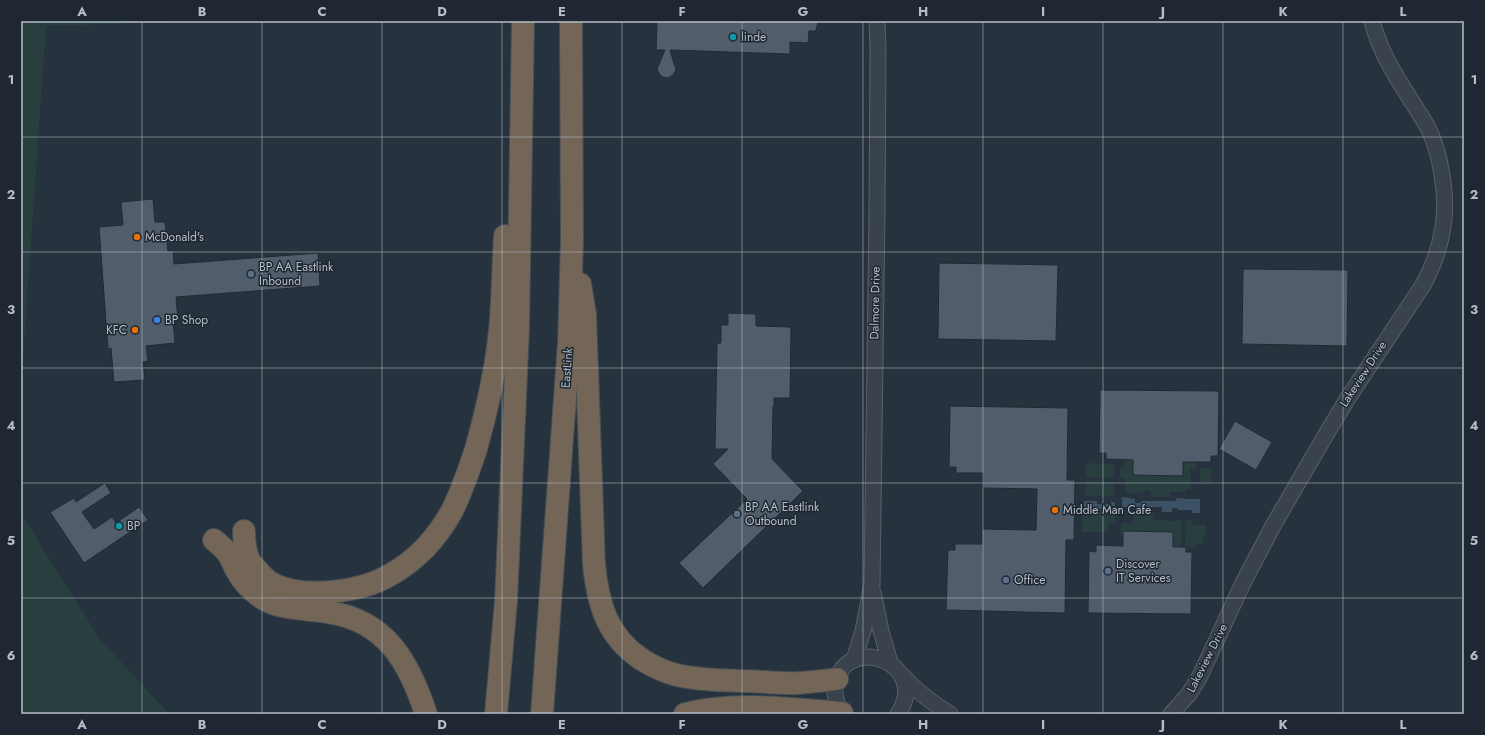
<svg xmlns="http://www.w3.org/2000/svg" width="1485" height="735" font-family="Jost,sans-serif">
	<rect width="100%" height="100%" fill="#26323d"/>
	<g fill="#293f3f">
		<polygon points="21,21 204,21 46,26 21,386"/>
		<polygon points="1125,460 1133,460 1133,475 1182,476 1183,462 1196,462 1196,469 1190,469 1192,489 1186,489 1186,492 1170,492 1170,497 1151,497 1151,491 1143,491 1142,493 1125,493 1125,479 1120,478 1120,467 1125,467"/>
		<polygon points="1086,463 1114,464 1114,478 1086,478"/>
		<polygon points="1200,468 1212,468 1211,482 1200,482"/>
		<polygon points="1086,481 1114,482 1114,496 1085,496"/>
		<polygon points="1082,507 1089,507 1090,509 1110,509 1110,513 1115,513 1115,522 1109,522 1108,532 1082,532"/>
		<polygon points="1133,513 1154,513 1154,520 1177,521 1177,519 1182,520 1181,547 1173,546 1173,532 1124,531 1123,538 1121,538 1121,523 1133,523"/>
		<polygon points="21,514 100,639 169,714 21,714"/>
		<polygon points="1186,520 1193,521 1193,525 1206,525 1206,534 1203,535 1203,544 1196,544 1196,547 1185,547"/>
	</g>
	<g fill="#3d5165">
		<polygon points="1122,497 1135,499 1135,503 1141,503 1141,501 1176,501 1176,498 1183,498 1183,499 1200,499 1200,513 1192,513 1192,510 1178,510 1177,508 1172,508 1172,512 1162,512 1162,507 1122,507"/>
		<polygon points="1084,501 1097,501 1097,504 1111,504 1111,502 1115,502 1115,506 1110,506 1110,509 1089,509 1089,507 1084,507"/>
	</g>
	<g fill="#515d6b" stroke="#212a34">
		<polygon points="657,21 818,21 816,31 809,31 808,43 790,42 790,54 670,50 676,70 673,75 668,78 662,77 658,72 657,69 665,50 656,50"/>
		<polygon points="153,199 155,222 165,222 168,251 173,250 174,264 318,253 320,286 176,297 178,321 173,321 175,343 146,346 148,361 143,362 145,380 114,382 111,348 108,349 99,227 123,225 121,202"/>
		<polygon points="939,263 1058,265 1056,341 938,339"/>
		<polygon points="1243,269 1348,270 1347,346 1242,344"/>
		<polygon points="728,313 756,314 756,325 757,326 791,327 790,398 774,398 774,407 773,407 772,459 803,491 703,588 679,563 747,499 713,464 728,449 715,449 717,343 721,343 721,325 728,325"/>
		<polygon points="1100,390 1219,391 1218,456 1211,456 1211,462 1183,462 1183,476 1133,475 1133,460 1106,459 1106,453 1099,453"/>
		<polygon points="950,406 1068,408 1067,480 1075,480 1074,540 1066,540 1065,613 946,610 948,550 955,550 955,544 982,544 982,529 1036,530 1037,489 983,488 983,473 956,473 956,467 949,467"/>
		<polygon points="1235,421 1272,442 1256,470 1219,449"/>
		<polygon points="105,483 111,493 82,512 94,529 112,517 116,523 139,507 148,520 84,563 50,512 74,498 76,502"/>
		<polygon points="1123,531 1173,532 1173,547 1186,547 1186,552 1192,552 1191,614 1088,613 1089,551 1096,552 1096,545 1123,546"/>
	</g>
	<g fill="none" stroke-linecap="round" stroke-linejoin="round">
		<g stroke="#58616b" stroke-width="17">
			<g id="minor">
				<polyline points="873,592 881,631 890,662"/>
				<polyline points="854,660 863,631 872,585 877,211 878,50 877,21"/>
				<path d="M903,676C917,692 932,703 950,714"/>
				<path d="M842,714C836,704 833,694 836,682C849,632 931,665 898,714"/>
				<path d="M1171,714L1189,694L1200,676L1243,583L1274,524L1328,431L1348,398L1423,285C1433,267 1440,247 1443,227C1448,198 1441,152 1427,126C1406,90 1383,63 1372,21"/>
			</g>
		</g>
		<g stroke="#454e58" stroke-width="24">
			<g id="highway">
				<path d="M580,284L585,314L594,565C598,604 607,636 641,659C652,666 664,672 677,675C697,680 719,680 740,681C759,681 779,684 798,683C811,682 824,681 837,679"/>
				<path d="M244,531C244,541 245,551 249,560C251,564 254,567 257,570C262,576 268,582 275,585C306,599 361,592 390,575C418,559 436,539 452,511C462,491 469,470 476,449C487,410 496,370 500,330C503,299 503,268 505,236"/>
				<path d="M214,540C219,544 225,549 229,555C232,560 234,566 237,571C242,581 252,591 262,598C281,610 305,608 327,612C386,620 409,662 426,714"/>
				<polyline points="496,714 506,601 518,329 523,21"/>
				<polyline points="542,714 569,343 572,240 571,21"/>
				<path d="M685,714C733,701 792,709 842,713"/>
			</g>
		</g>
		<use href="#minor" stroke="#3a434d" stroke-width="15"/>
		<use href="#highway" stroke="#736657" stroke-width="22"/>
	</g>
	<path fill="none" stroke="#b6bec8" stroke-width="1" stroke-opacity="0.55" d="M142,21V714M262,21V714M382,21V714M502,21V714M622,21V714M742,21V714M863,21V714M983,21V714M1103,21V714M1223,21V714M1343,21V714M21,137H1464M21,252H1464M21,368H1464M21,483H1464M21,598H1464"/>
	<g fill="#0f9aa8" stroke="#1f2832" stroke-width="1.5">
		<circle cx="733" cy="37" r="4"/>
		<circle cx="119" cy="526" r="4"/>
	</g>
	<g fill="#e8710a" stroke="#1f2832" stroke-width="1.5">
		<circle cx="137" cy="237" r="4"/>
		<circle cx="135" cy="330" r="4"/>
		<circle cx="1055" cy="510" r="4"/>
	</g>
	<g fill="#5c6f8a" stroke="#1f2832" stroke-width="1.5">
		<circle cx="251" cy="274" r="4"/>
		<circle cx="737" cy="514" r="4"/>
		<circle cx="1108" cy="571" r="4"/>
		<circle cx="1006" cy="580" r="4"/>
	</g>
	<circle fill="#3f7fe0" stroke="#1f2832" stroke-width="1.5" cx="157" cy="320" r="4"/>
	<g text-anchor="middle" stroke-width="3" stroke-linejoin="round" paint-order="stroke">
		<g font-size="12" fill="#b6bec8" stroke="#1f2832" text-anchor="start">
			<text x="741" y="41">linde</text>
			<text x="145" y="241">McDonald's</text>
			<text x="259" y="271">BP AA Eastlink<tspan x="259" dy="14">Inbound</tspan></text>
			<text x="165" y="324">BP Shop</text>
			<text x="127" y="334" text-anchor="end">KFC</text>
			<text x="745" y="511">BP AA Eastlink<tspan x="745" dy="14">Outbound</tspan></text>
			<text x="1063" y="514">Middle Man Cafe</text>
			<text x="127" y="530">BP</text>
			<text x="1116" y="568">Discover<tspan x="1116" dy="14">IT Services</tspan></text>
			<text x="1014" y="584">Office</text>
		</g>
		<g font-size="12" fill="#b6bec8" stroke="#1f2832">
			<text transform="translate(875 303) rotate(-89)" y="4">Dalmore Drive</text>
			<text transform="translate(567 368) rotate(-86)" y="4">EastLink</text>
			<text transform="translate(1363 374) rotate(-57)" y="4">Lakeview Drive</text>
			<text transform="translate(1207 658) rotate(-63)" y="4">Lakeview Drive</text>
		</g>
	</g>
	<rect width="1485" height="735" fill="none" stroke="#1f2832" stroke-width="44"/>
	<rect x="22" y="22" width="1441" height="691" fill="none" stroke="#b6bec8" stroke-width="1.5"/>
	<g font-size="13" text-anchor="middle" font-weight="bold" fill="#b6bec8">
		<text x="82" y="16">A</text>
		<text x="202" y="16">B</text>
		<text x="322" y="16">C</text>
		<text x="442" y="16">D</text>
		<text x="562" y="16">E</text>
		<text x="682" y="16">F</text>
		<text x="803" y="16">G</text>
		<text x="923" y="16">H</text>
		<text x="1043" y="16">I</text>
		<text x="1163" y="16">J</text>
		<text x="1283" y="16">K</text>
		<text x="1403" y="16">L</text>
		<text x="11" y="84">1</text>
		<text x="1474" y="84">1</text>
		<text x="11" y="199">2</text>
		<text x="1474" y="199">2</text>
		<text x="11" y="314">3</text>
		<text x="1474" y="314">3</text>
		<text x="11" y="430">4</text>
		<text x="1474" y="430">4</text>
		<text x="11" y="545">5</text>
		<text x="1474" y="545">5</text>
		<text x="11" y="660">6</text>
		<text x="1474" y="660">6</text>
		<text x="82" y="729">A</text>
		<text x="202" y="729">B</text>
		<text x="322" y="729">C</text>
		<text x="442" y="729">D</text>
		<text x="562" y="729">E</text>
		<text x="682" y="729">F</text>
		<text x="803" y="729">G</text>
		<text x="923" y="729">H</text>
		<text x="1043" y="729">I</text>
		<text x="1163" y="729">J</text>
		<text x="1283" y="729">K</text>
		<text x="1403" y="729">L</text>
	</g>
</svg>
